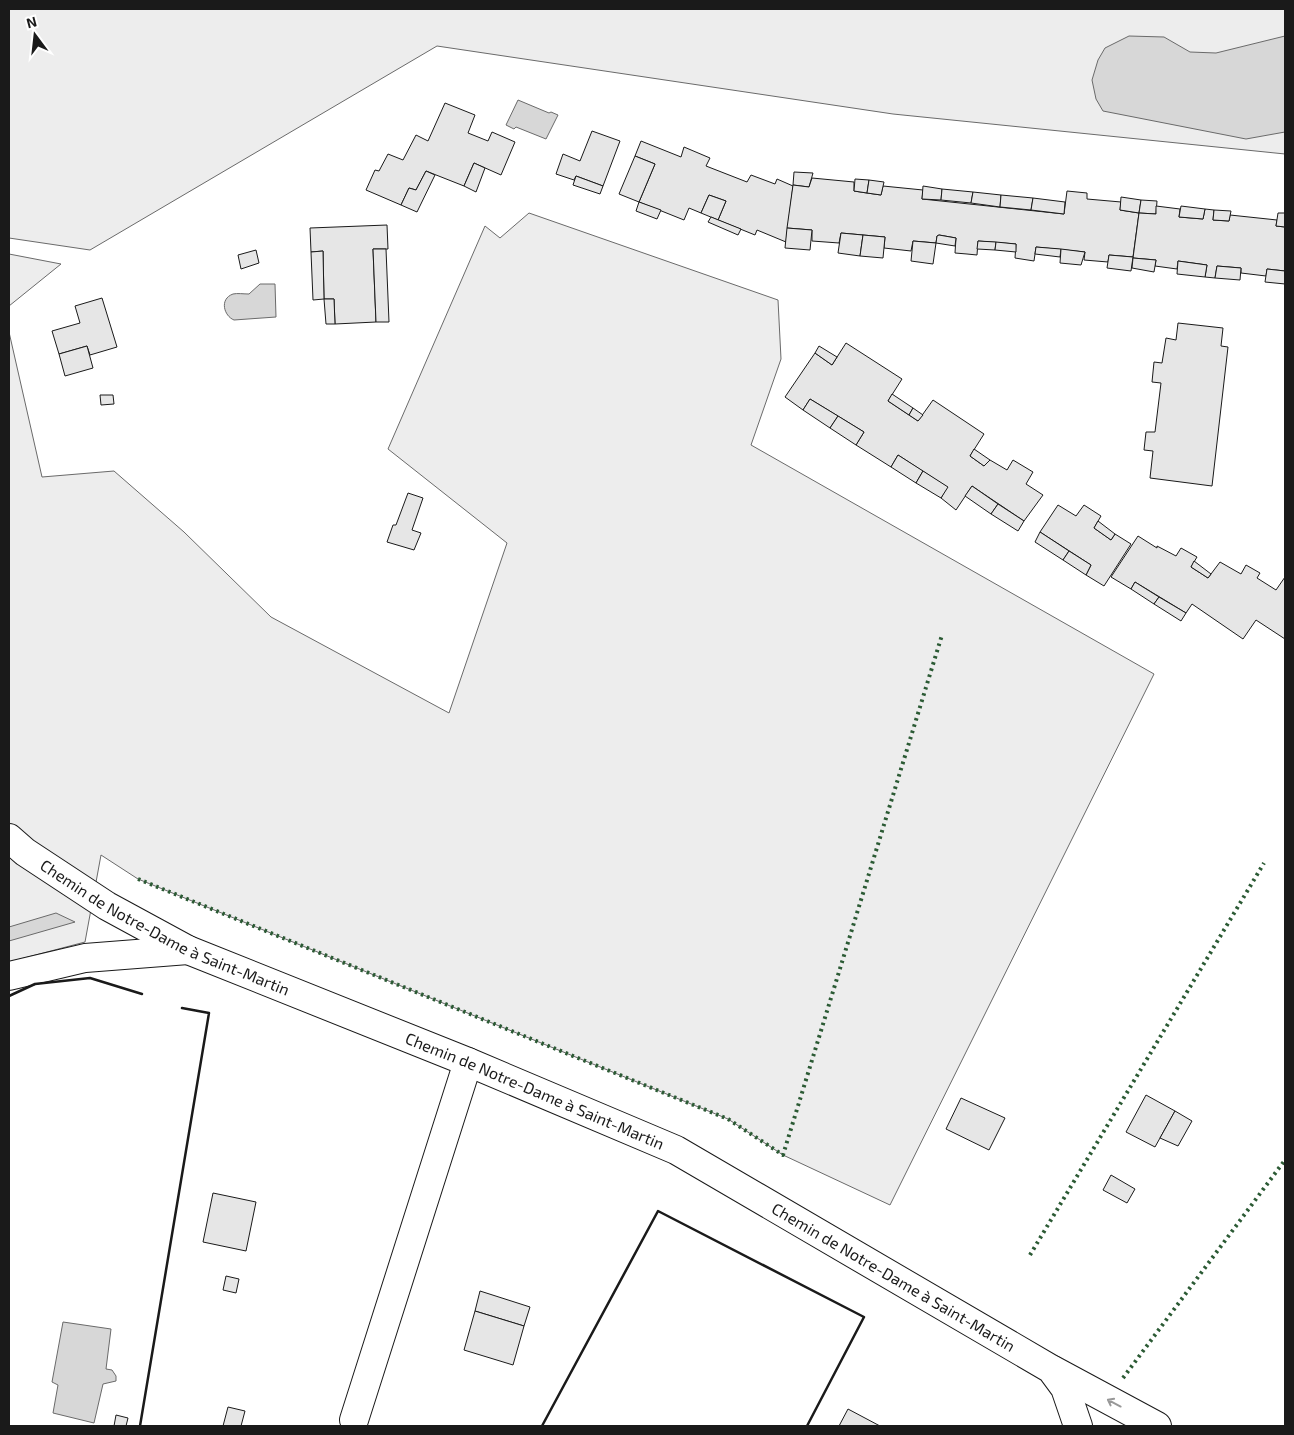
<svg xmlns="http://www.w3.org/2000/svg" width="1294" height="1435" font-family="'Exo 2',sans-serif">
	<rect width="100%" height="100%" fill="#fff"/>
	<g fill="#ededed" stroke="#6a6a6a">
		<polygon points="9,9 1285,9 1285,154 893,114 437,46 90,250 9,238"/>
		<polygon points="529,213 778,300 781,359 751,445 1154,674 890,1205 783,1155 728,1119 138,879 101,855 85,942 9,962 9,332 42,477 114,471 184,532 271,617 449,713 507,543 388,449 485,226 500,238"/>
		<polygon points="9,254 61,264 9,306"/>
	</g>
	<g fill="#d7d7d7" stroke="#6a6a6a">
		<polygon points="1129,36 1164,37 1190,52 1216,53 1285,36 1285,132 1246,139 1103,111 1096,99 1092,80 1098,60 1105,48"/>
		<polygon points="518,100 549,113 551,112 558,115 546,139 516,127 514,129 506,125"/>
		<path d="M260,284H275L276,317L234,320C224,316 219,299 233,294C237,293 244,294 249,294Z"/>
		<polygon points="56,913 75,922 9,941 9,927"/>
		<polygon points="63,1322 111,1329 106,1369 112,1370 116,1376 116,1381 103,1384 94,1423 53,1413 58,1385 52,1382"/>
	</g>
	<g fill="#e6e6e6" stroke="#1a1a1a">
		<polygon points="445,103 475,115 468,133 488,141 492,132 515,142 501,175 474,163 464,186 426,171 416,190 409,188 401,205 366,190 375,170 379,171 388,154 403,160 416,135 428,141"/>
		<polygon points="592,131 620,141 603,186 576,176 574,180 556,174 563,154 580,161"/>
		<polygon points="641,141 681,157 684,147 710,158 706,166 747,182 751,175 775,184 777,179 793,186 786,242 757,230 755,235 718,220 726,201 709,195 701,213 689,208 684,220 639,202 655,164 635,156"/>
		<polygon points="635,156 655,164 639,202 619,194"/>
		<polygon points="474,163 485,168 476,192 464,186"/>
		<polygon points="426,171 435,175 417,212 401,205 409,188 416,190"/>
		<polygon points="794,172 813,173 809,187 793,185"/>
		<polygon points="576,176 603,186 600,194 573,185"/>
		<polygon points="812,178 854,182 854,191 867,193 881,195 883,186 923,190 922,199 1064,214 1067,191 1087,193 1087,199 1121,202 1120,210 1139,213 1133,257 1109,255 1108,262 1084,260 1085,252 1036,247 1034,261 1015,258 1016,244 978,241 977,255 967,254 955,253 956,238 939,235 937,236 936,243 913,241 911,251 884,248 885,237 841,233 839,243 812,241 812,230 787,228 793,185 809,187"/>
		<polygon points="855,179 869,180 867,193 854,191"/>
		<polygon points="869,180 884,182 881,195 867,193"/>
		<polygon points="923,186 942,189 941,200 922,199"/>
		<polygon points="942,189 973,192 971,203 941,200"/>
		<polygon points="973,192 1001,195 1000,207 971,203"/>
		<polygon points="709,195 726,201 718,220 701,213"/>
		<polygon points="1001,195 1033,198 1031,210 1000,207"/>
		<polygon points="1121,197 1141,200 1139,213 1120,210"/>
		<polygon points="1033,198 1065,202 1064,214 1031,210"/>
		<polygon points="1141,200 1157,201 1156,214 1139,213"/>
		<polygon points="639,202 661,210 657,219 636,211"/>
		<polygon points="1156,206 1180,209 1179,217 1203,219 1205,209 1214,210 1213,220 1229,221 1230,215 1277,220 1276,226 1285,227 1285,271 1267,269 1266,276 1241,273 1241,268 1217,266 1215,278 1205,277 1207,265 1178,261 1177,269 1155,266 1156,260 1133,258 1139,213 1156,214"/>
		<polygon points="1181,206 1205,209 1203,219 1179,217"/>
		<polygon points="1214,210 1231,211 1229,221 1213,220"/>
		<polygon points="1278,213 1285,213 1285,227 1276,226"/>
		<polygon points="711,217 741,229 738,235 708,222"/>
		<polygon points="387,225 388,249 373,249 376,322 335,324 334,299 324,299 323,251 311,252 310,228"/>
		<polygon points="787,228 812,230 810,250 785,248"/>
		<polygon points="841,233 863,235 860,256 838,253"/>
		<polygon points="863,235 885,237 883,258 860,256"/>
		<polygon points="939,235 956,238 955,246 936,243 937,236"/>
		<polygon points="913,241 936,243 933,264 911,261"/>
		<polygon points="978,241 996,242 995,250 977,249"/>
		<polygon points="996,242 1016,244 1016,252 995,250"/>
		<polygon points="1036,247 1061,249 1060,257 1035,254"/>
		<polygon points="373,249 386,249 389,322 376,322"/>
		<polygon points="1061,249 1085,252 1081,265 1060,263"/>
		<polygon points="256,250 259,263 241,269 238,255"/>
		<polygon points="323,251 324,299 313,300 311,252"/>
		<polygon points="1109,255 1133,257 1131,271 1107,268"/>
		<polygon points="1133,258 1156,260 1154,272 1132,268"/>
		<polygon points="1178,261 1207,265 1205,277 1177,274"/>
		<polygon points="1217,266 1241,268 1240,280 1215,278"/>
		<polygon points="1267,269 1285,271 1285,284 1265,282"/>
		<polygon points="102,298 117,347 90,355 87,346 59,354 52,331 80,323 75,306"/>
		<polygon points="324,299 334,299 335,324 326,324"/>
		<polygon points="1178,323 1223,328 1221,346 1228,347 1212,486 1150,478 1153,451 1144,450 1146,432 1155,432 1161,383 1152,382 1154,362 1162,363 1166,338 1176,340"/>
		<polygon points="846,343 902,379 888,401 918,421 933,400 984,434 970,456 984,466 990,460 1007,470 1013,460 1033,472 1026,484 1043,495 1024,521 972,486 956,510 941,498 947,487 898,455 891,467 856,445 864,432 810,399 803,410 785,397 815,353 832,365"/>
		<polygon points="87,346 93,368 65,376 59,354"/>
		<polygon points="819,346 837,357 832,365 815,353"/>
		<polygon points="892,394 913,408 909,415 888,401"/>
		<polygon points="100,395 113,395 114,404 101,405"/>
		<polygon points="810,399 838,416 830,428 803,410"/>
		<polygon points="913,408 923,415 918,421 909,415"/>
		<polygon points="838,416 864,432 856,445 830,428"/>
		<polygon points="974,449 990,460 984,466 970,456"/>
		<polygon points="898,455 923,471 916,483 891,467"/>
		<polygon points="923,471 948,487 941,498 916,483"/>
		<polygon points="972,486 998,504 991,514 965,496"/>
		<polygon points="408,493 423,498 412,530 421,533 414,550 387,542 393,525 396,525"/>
		<polygon points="998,504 1024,521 1018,531 991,514"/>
		<polygon points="1058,505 1076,516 1084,505 1101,516 1094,528 1111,540 1115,534 1131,544 1104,586 1086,575 1091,565 1040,532"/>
		<polygon points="1098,521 1115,534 1111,540 1094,528"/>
		<polygon points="1040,532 1069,551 1063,560 1035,542"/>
		<polygon points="1138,536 1157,548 1157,546 1176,556 1181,548 1197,557 1191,567 1208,578 1220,562 1241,574 1246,565 1260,573 1257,578 1276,590 1285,577 1285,639 1256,620 1243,639 1192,604 1186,613 1135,582 1131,589 1111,577"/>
		<polygon points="1069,551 1091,565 1086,575 1063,560"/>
		<polygon points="1194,561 1211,574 1208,578 1191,567"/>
		<polygon points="1135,582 1159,597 1154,604 1131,589"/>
		<polygon points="1159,597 1186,613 1181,621 1154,604"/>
		<polygon points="1146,1095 1175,1111 1155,1147 1126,1132"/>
		<polygon points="961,1098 1005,1118 989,1150 946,1129"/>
		<polygon points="1175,1111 1192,1121 1178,1146 1160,1138"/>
		<polygon points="1111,1175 1135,1189 1127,1203 1103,1190"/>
		<polygon points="213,1193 256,1202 246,1251 203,1242"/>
		<polygon points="226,1276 239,1279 236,1293 223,1290"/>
		<polygon points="480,1291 530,1307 524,1326 475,1311"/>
		<polygon points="475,1311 524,1326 513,1365 464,1350"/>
		<polygon points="228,1407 245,1411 241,1426 223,1426"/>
		<polygon points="848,1409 880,1426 839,1426"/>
		<polygon points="116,1415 128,1418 126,1426 114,1426"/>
	</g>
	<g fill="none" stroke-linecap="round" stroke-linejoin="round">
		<g stroke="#1a1a1a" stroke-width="30">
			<g id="minor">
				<path id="s1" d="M9,838L25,852L107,906L188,950L468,1062L676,1150L1051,1369L1065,1388L1078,1426"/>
				<polyline points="9,976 85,958 188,950"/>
				<polyline points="1053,1370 1157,1426"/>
				<polyline points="354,1420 468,1062"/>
			</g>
		</g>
		<use href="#minor" stroke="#fff" stroke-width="28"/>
		<g stroke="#2b5a34" stroke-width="4" stroke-dasharray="2.5 4" stroke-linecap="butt">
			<polyline points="138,879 728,1119 783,1155 942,635"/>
			<polyline points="1030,1255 1264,863"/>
			<polyline points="1123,1378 1285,1160"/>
		</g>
		<g stroke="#1a1a1a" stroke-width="2.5">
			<polyline points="9,996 35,984 90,978 142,994"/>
			<polyline points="140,1426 209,1013 182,1008"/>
			<polyline points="542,1426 658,1211 864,1317 807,1426"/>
		</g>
	</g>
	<defs><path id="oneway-shaft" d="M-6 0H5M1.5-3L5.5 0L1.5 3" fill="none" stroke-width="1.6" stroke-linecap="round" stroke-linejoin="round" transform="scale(1.25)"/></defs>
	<use stroke="#989898" href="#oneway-shaft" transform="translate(1114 1403) rotate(-152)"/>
	<g text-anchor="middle" stroke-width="4" stroke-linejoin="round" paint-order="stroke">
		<g font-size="16" fill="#1a1a1a" stroke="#fff">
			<text dy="6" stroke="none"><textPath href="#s1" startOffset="181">Chemin de Notre-Dame à Saint-Martin</textPath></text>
			<text dy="6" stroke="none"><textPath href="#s1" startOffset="586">Chemin de Notre-Dame à Saint-Martin</textPath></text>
			<text dy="6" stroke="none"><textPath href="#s1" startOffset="991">Chemin de Notre-Dame à Saint-Martin</textPath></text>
		</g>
	</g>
	<rect width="1294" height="1435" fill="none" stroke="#1a1a1a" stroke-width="20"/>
	<g transform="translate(35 35) rotate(345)" stroke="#ffffff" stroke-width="4" paint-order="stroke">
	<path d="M0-4L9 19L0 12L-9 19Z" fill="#1a1a1a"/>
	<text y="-8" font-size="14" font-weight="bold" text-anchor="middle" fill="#1a1a1a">N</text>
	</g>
</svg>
